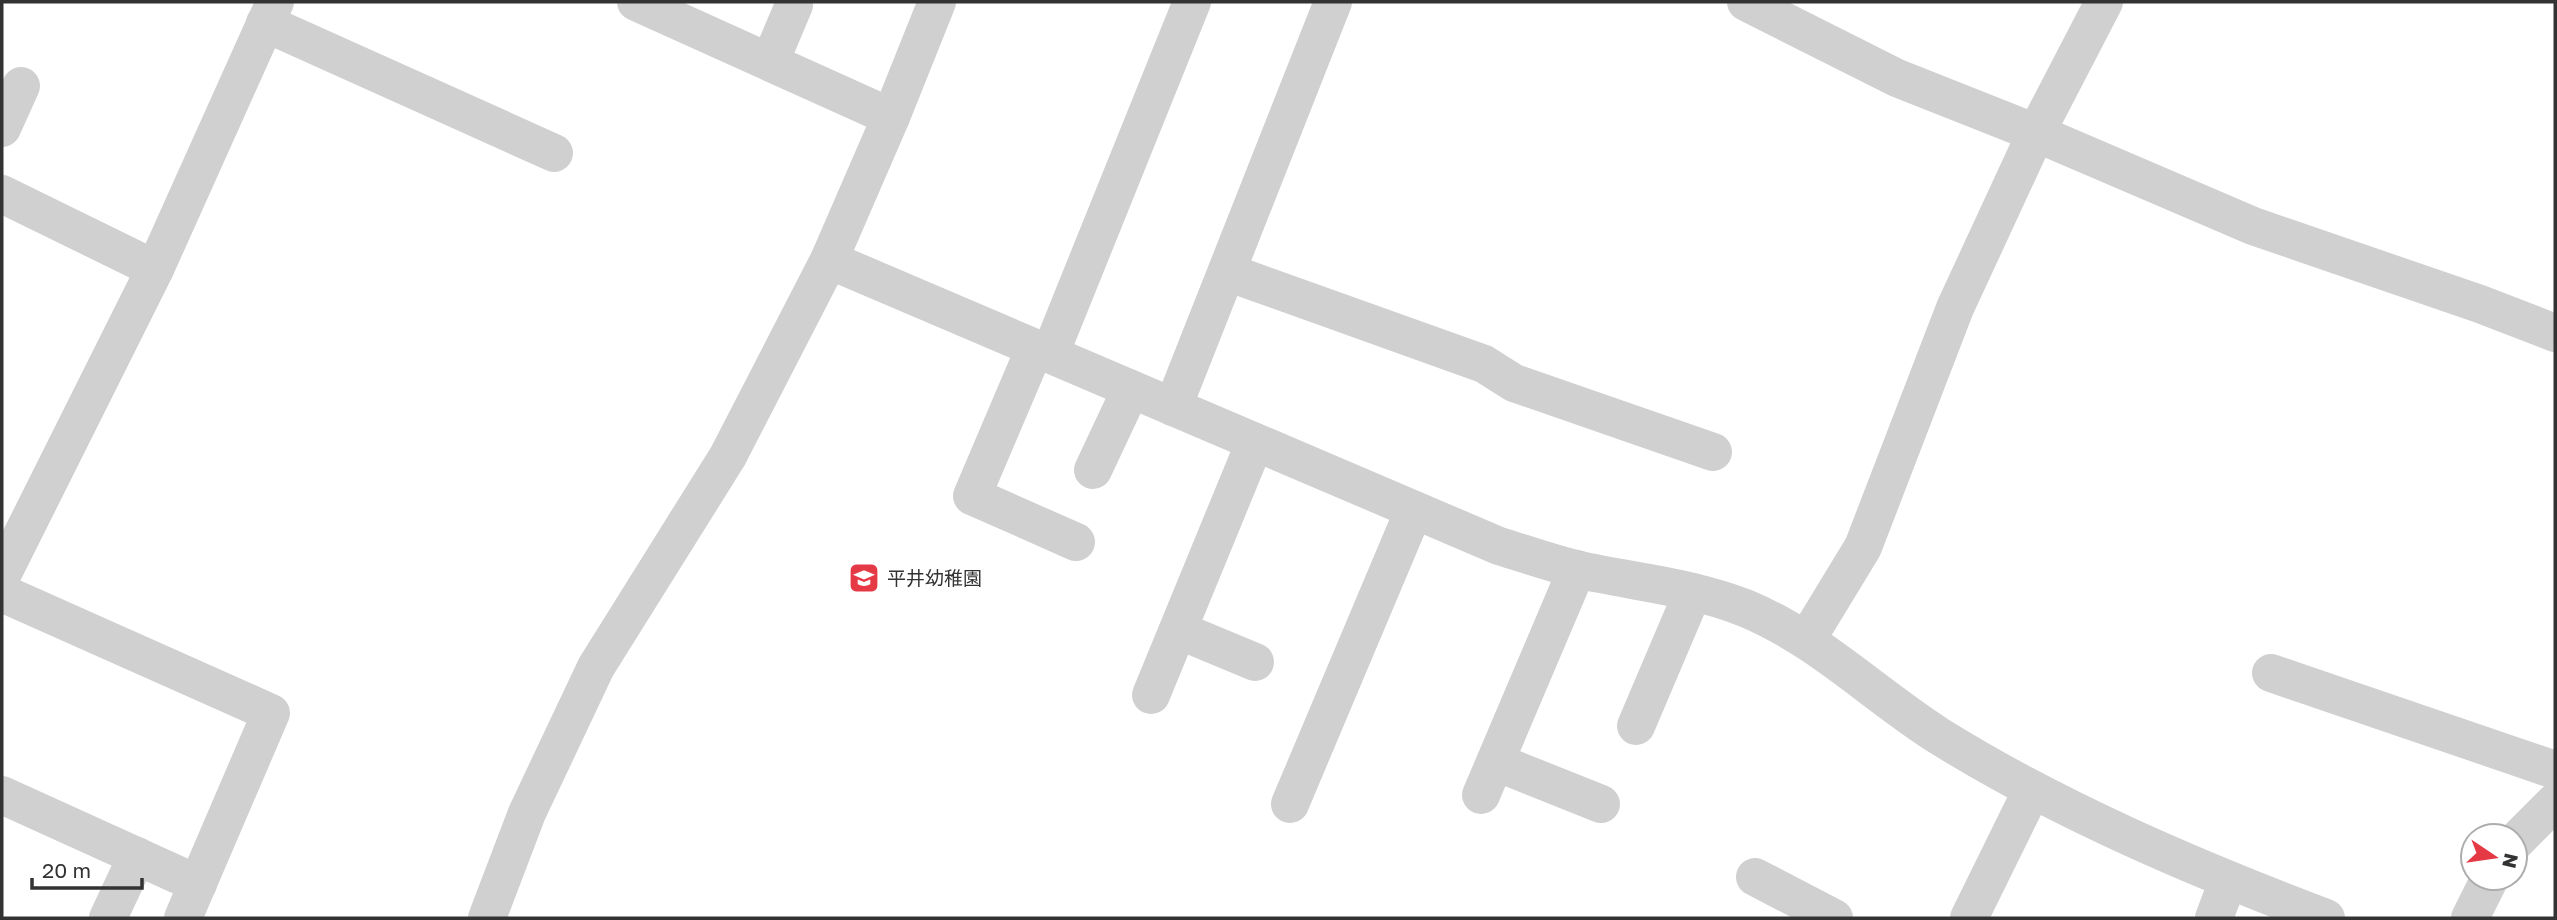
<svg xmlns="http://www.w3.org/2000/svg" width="2557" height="920" font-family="'Golos Text','Noto Sans JP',sans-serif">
	<rect width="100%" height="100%" fill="#fff"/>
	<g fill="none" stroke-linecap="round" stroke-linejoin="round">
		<g stroke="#d0d0d0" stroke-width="38">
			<polyline points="636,2 891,117"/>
			<polyline points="1746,2 1897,78 2036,133 2253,226 2480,304 2555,333"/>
			<polyline points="265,23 554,153"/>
			<polyline points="770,62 794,5 793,2"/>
			<polyline points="2,128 21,86"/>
			<polyline points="2,194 155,269"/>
			<path d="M829,260L1499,546C1526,554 1553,564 1580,570C1635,582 1692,587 1745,608C1818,638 1873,694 1939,736C2058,810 2194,868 2326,918"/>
			<polyline points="1227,272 1484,364 1514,383 1713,452"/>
			<polyline points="1035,348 972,496 1076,542"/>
			<polyline points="1050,354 1192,2"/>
			<polyline points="1173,407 1333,2"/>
			<polyline points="1093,470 1131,389"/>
			<polyline points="2,575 155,269 275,2"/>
			<polyline points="2,593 271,713 183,918"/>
			<polyline points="1178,630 1255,662"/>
			<polyline points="1807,639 1863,547 1955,308 2036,133 2104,2"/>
			<polyline points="2271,673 2555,770"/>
			<polyline points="1151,695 1255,442"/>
			<polyline points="1636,726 1693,592"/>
			<polyline points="1496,762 1601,804"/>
			<polyline points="2,795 198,884"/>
			<polyline points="1481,795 1577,569"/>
			<polyline points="1290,804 1414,510"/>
			<polyline points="2515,842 2555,802"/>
			<polyline points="1755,877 1834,918"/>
			<polyline points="108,918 137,856"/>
			<polyline points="487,918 527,813 596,667 728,456 829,260 891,117 937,2"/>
			<polyline points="1969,918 2032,790"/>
			<polyline points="2214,918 2228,881"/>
			<polyline points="2470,918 2490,878"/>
		</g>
	</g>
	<defs>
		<g id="school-square" transform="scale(1.575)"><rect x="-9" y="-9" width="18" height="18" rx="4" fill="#e63946" stroke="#fff"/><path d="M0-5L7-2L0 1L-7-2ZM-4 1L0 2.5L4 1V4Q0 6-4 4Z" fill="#fff"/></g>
	</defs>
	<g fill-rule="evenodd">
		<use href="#school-square" x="864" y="578"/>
	</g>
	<g text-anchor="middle" stroke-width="7" stroke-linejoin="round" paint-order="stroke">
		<g font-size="19" fill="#333" stroke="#fff" text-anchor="start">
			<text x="887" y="585">平井幼稚園</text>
		</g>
	</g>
	<rect width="2557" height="920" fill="none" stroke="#333333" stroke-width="7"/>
	<g transform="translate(2494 857) rotate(103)"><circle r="33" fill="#ffffff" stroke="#adadad" stroke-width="2"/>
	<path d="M0-5L12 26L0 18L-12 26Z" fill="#e63946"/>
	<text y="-10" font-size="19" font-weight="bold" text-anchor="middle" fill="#333333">N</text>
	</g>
	<path d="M32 878v10h110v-10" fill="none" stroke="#333333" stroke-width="3.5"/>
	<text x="42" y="878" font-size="21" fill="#333333" stroke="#ffffff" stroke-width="5" paint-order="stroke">20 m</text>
</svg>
